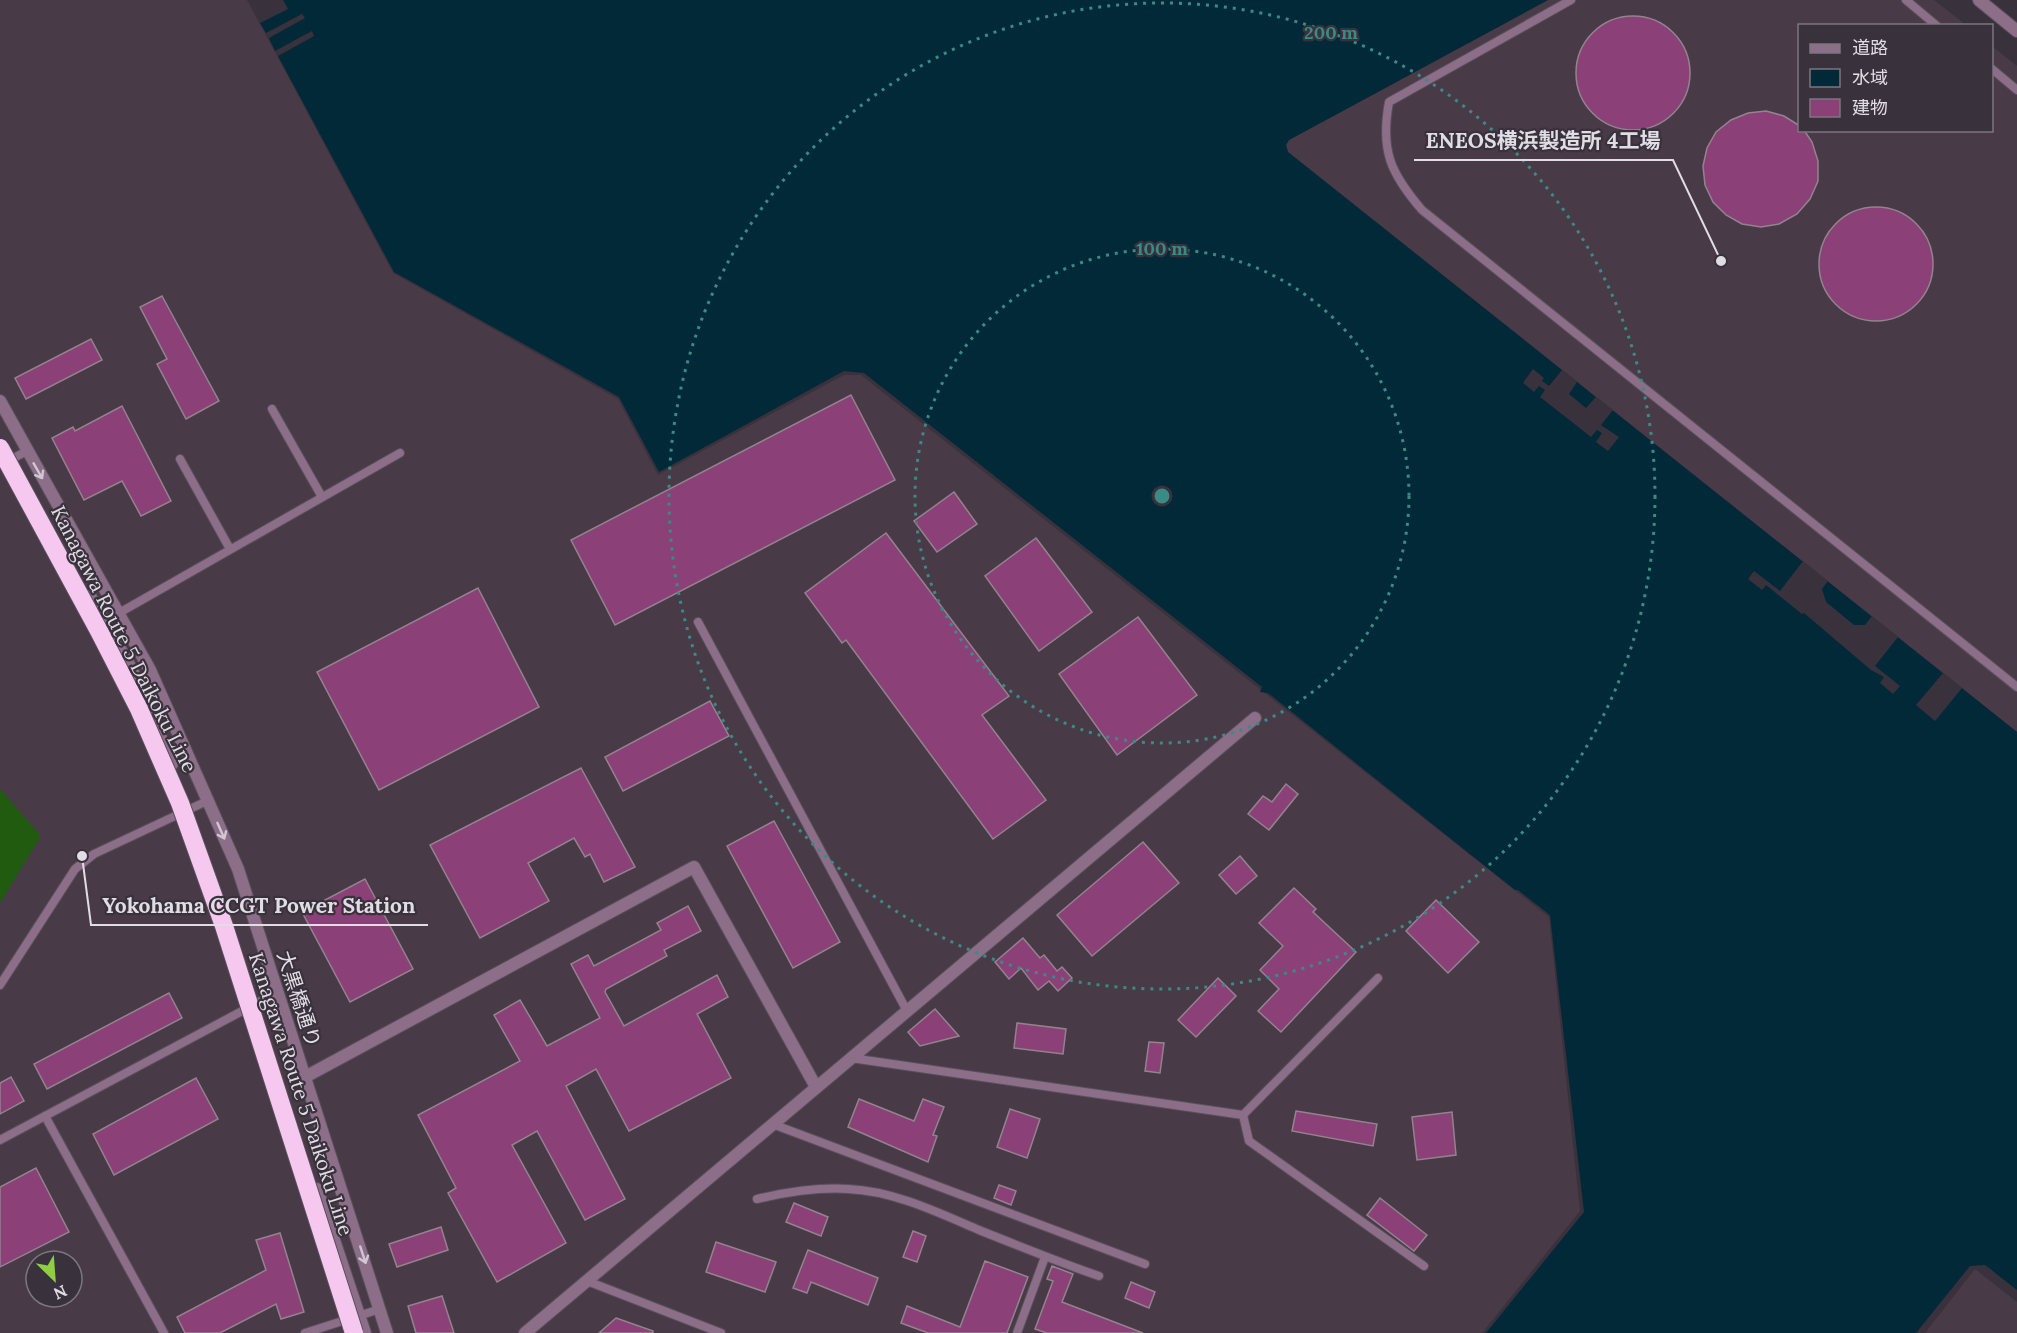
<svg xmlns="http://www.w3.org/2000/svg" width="2017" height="1333" font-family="Lora,'Noto Sans JP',serif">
	<rect width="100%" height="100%" fill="#39323d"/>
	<g fill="#493a47" fill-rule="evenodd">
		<path d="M0,0H247L393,273L618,399L658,475L844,375H861L1549,917L1580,1211L1482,1333H0ZM36,1261H72V1297H36Z"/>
		<polygon points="1548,0 1934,0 1966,25 1800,26 1800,130 1992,130 1992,46 2017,66 2017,732 1288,152 1286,145 1289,140"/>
		<polygon points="1975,1269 2017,1302 2017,1333 1925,1333"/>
	</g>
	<polygon fill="#215b0f" points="0,789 41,836 0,903"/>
	<polygon fill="#022938" points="283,0 1548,0 1289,140 1286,145 1288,152 2017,732 2017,1290 1985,1265 1970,1266 1916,1333 1486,1333 1584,1212 1550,915 1518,890 1515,890 1268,693 1260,692 1262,687 864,373 844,371 659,472 619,397 394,272 278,56 314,36 312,31 275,51 269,38 305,18 302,14 266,33 260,23 288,9"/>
	<g fill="#39323d">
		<polygon points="1533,369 1544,378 1542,381 1549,386 1562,370 1577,382 1569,394 1586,408 1596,397 1613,410 1601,425 1619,437 1608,451 1596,442 1602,433 1597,430 1591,437 1540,397 1545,390 1539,386 1534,392 1523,383"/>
		<polygon points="1803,561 1828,581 1822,589 1826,602 1854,625 1865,625 1872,616 1898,637 1875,666 1900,686 1893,694 1880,683 1884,677 1871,670 1804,613 1802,614 1766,585 1762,590 1748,579 1754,571 1780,591"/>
		<polygon points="1943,673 1962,688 1935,721 1916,705"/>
	</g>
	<g fill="#8b4077" stroke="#92848d" stroke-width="1.5">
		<circle cx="1633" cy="73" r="57"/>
		<polygon points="1766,111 1784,116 1800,126 1800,130 1804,130 1812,142 1818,161 1818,181 1810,199 1797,214 1779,224 1761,227 1742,224 1726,215 1713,202 1705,185 1703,166 1707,148 1716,132 1731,120 1748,113"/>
		<circle cx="1876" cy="264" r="57"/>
		<polygon points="162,296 219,401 186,419 157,364 167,359 140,307"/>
		<polygon points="91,339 102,360 26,399 15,378"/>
		<polygon points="851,395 895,480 615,625 571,540"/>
		<polygon points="122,406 171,501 141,516 122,481 84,500 52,438 73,427 75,431"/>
		<polygon points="954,492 977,524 937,552 914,521"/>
		<polygon points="886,533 1009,696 982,715 1046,800 993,839 846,640 842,643 805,593"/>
		<polygon points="1036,538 1092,612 1039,651 985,576"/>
		<polygon points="478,588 539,707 379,790 317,672"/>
		<polygon points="1138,617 1197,695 1117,755 1059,674"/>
		<polygon points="710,701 729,736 623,791 605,757"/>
		<polygon points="581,768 635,867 604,882 590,854 585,857 574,838 528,863 549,901 480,938 430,845"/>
		<polygon points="1286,784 1298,794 1269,830 1248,814 1263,796 1272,802"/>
		<polygon points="774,821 840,942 793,968 727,846"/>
		<polygon points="1143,842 1179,883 1092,956 1057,915"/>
		<polygon points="1240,856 1257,876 1236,894 1219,875"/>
		<polygon points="365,879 413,969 350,1002 302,912"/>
		<polygon points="1294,888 1316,909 1313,912 1356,952 1281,1032 1258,1011 1279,989 1260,970 1283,946 1259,923"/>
		<polygon points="1436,900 1479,942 1448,973 1406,931"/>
		<polygon points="688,906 701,931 664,950 667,956 606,989 605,992 624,1026 717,975 728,997 697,1014 731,1078 629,1131 596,1069 566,1086 625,1199 585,1220 537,1131 512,1145 566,1243 497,1282 448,1193 456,1188 418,1115 520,1061 494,1015 520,1000 547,1046 600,1018 571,964 588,955 594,966 661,930 657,923"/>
		<polygon points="1023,938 1040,958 1044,955 1057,971 1062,967 1072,978 1058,991 1049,981 1038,990 1021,968 1009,979 995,962"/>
		<polygon points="1218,978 1236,996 1196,1037 1178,1020"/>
		<polygon points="169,993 182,1018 47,1089 34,1064"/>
		<polygon points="935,1009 959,1036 920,1046 908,1032"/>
		<polygon points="1017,1023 1066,1029 1063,1054 1014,1048"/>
		<polygon points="1149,1042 1164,1043 1160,1073 1145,1071"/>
		<polygon points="11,1077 24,1101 0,1114 0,1083"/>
		<polygon points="196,1078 218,1119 114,1175 93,1134"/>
		<polygon points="859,1099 914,1121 923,1099 944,1107 933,1135 937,1136 928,1162 848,1127"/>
		<polygon points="1010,1109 1040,1119 1027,1158 997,1147"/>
		<polygon points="1296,1111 1377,1124 1373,1146 1292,1131"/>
		<polygon points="1452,1112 1456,1155 1417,1160 1412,1117"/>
		<polygon points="36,1168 69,1232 0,1267 0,1187"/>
		<polygon points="999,1185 1016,1191 1011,1205 994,1198"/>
		<polygon points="1380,1198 1427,1235 1414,1251 1367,1215"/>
		<polygon points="794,1203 828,1217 821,1236 786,1222"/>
		<polygon points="441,1227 448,1250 397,1267 389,1244"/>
		<polygon points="913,1231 926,1236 917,1262 903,1257"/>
		<polygon points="280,1233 304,1312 281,1319 276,1304 220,1333 185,1333 177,1317 266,1270 256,1240"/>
		<polygon points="716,1242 776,1262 765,1292 706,1272"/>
		<polygon points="808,1250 878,1278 868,1305 811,1282 807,1293 793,1288"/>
		<polygon points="985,1261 1028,1277 1007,1333 928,1333 901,1323 907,1306 960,1327"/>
		<polygon points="1052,1266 1073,1274 1062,1302 1143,1333 1047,1333 1035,1329 1053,1281 1047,1279"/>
		<polygon points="1131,1282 1155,1292 1149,1308 1125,1298"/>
		<polygon points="442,1296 454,1333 416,1333 408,1306"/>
		<polygon points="616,1318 653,1331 653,1333 599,1333"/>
	</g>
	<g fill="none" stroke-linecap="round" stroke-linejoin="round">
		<g stroke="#57515b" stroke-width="10">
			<g id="service">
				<path d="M1571,0L1389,102C1380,151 1391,174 1422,210L2017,687"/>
				<polyline points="1906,0 1937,26"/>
				<polyline points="1992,69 2017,90"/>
				<polyline points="272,409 322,497"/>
				<polyline points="180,459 230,549"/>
				<polyline points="6,462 27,451"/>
				<polyline points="119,613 400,453"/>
				<polyline points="698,622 907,1011"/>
				<polyline points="0,985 75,869 94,854 207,801"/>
				<polyline points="851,1058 1243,1115 1249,1141 1424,1266"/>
				<polyline points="1243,1115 1378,978"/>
				<polyline points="45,1116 164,1333"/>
				<polyline points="775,1125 1145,1264"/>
				<polyline points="0,1140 276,993"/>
				<path d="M757,1199C787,1192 816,1187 848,1189C894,1191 937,1212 979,1230C1019,1246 1058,1262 1099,1276"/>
				<polyline points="587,1281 721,1333"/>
				<polyline points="305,1333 380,1309"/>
				<polyline points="1017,1333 1045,1257"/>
			</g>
		</g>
		<g stroke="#57515b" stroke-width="14">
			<g id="minor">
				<polyline points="1979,0 2017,31"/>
				<polyline points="305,1077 694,867 816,1087"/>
			</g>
		</g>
		<g stroke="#57515b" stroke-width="14">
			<g id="tertiary">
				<polyline points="0,401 150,670 238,869 387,1333"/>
				<polyline points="90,596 132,670 172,764"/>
				<polyline points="317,1189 365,1333"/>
				<polyline points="525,1333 1255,718"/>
			</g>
		</g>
		<use href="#service" stroke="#8d6e89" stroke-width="8"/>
		<use href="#minor" stroke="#8d6e89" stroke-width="12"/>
		<use href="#tertiary" stroke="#8d6e89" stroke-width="12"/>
		<g stroke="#57515b" stroke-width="20" stroke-linecap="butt">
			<polyline id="motorway-bridge" points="0,448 99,631 139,709 180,803 224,926 354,1333"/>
		</g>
		<use href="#motorway-bridge" stroke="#f6c7ef" stroke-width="18"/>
	</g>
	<defs><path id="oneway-shaft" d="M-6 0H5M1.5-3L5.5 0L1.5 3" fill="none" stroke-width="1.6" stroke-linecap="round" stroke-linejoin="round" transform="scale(1.5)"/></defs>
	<g stroke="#d0c7d2">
		<use href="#oneway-shaft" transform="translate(38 471) rotate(60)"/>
		<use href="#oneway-shaft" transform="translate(221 831) rotate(66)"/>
		<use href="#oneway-shaft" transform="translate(363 1255) rotate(72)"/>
	</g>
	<g fill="none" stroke="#398b86" stroke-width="3" stroke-dasharray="3 6">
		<circle cx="1162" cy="496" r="247"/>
		<circle cx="1162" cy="496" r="493"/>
	</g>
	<g text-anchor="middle" stroke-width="4.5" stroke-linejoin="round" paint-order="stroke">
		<g font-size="20" fill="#e1dde4" stroke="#39323d">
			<text transform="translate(124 639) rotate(63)" y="7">Kanagawa Route 5 Daikoku Line</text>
			<text transform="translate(299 999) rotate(72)" y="7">大黒橋通り</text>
			<text transform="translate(301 1094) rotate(72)" y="7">Kanagawa Route 5 Daikoku Line</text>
		</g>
	</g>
	<circle cx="1162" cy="496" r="9" fill="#398b86" stroke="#39323d" stroke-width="3"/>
	<g font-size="18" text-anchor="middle" font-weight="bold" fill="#398b86" stroke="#39323d" stroke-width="4.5" stroke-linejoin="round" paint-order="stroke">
		<text x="1331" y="39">200 m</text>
		<text x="1162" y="255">100 m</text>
	</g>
	<path fill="none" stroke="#e1dde4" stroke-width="2" d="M1721 261L1673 160H1414M82 856L91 925H428"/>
	<g fill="#e1dde4" stroke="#39323d" stroke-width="2">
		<circle cx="1721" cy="261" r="6"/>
		<circle cx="82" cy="856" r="6"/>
	</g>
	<g font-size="21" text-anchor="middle" font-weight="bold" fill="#e1dde4" stroke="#39323d" stroke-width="4.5" stroke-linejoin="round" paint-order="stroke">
		<text x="1543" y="148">ENEOS横浜製造所 4工場</text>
		<text x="259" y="913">Yokohama CCGT Power Station</text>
	</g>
	<rect x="1798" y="24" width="195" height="108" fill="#39323d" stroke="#7c7680" stroke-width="1.5"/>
	<rect x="1810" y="44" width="30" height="9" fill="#8d6e89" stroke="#7c7680" stroke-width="1.5"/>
	<text x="1852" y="54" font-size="18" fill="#e1dde4">道路</text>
	<rect x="1810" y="69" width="30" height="18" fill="#022938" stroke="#7c7680" stroke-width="1.5"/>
	<text x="1852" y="84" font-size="18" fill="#e1dde4">水域</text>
	<rect x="1810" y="99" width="30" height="18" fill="#8b4077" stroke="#7c7680" stroke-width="1.5"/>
	<text x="1852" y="114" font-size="18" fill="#e1dde4">建物</text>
	<g transform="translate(54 1279) rotate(155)"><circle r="28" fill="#39323d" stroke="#7c7680" stroke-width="1.5"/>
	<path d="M0-4.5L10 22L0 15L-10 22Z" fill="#8fcd42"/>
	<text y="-9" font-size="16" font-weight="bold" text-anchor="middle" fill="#e1dde4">N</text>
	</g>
</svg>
